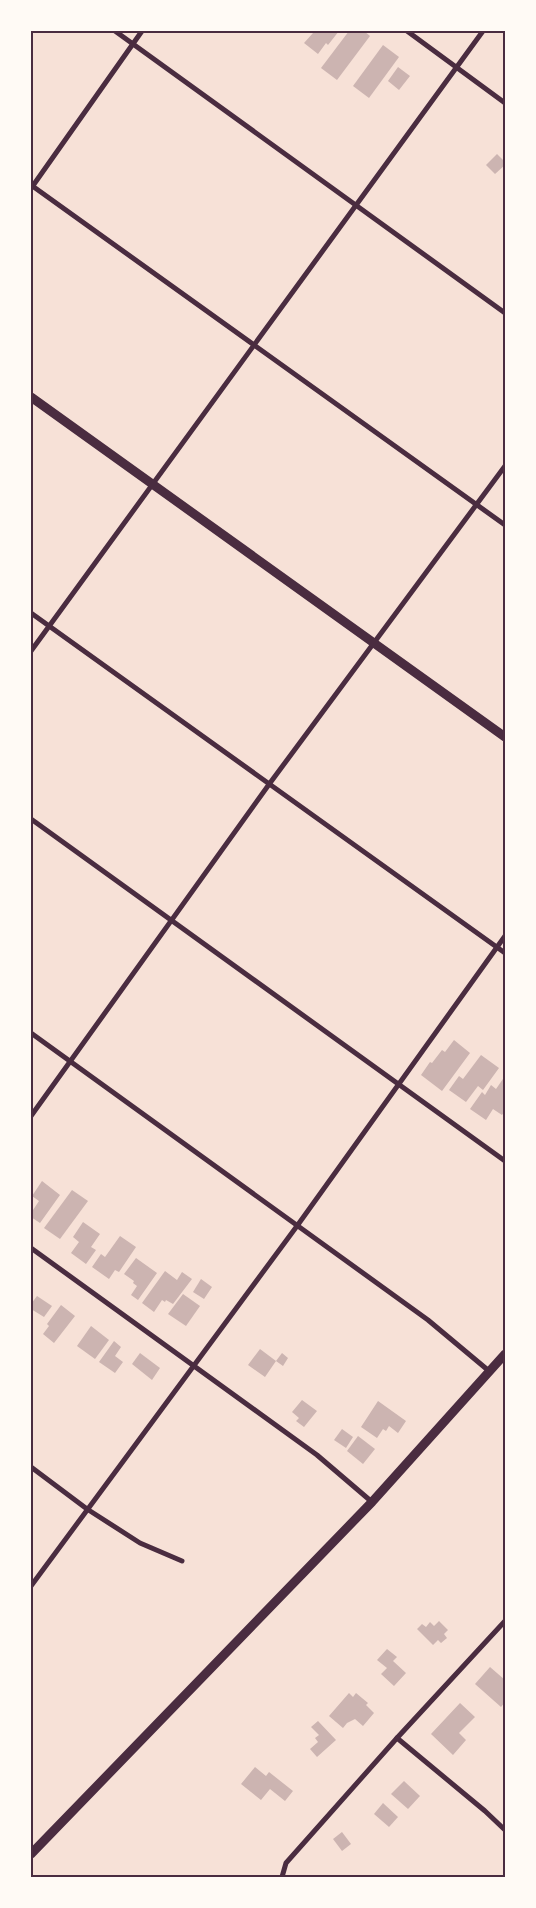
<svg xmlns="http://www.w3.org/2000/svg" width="536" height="1908" font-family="'Noto Sans',sans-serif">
	<rect width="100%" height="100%" fill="#f7e1d7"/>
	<g fill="#ccb4b1">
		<polygon points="311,31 339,31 328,45 326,43 318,54 304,43 313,33"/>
		<polygon points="349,31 364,31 370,36 337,80 321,68"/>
		<polygon points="383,45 399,57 369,98 353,86"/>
		<polygon points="398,67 410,76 399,90 388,81"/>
		<polygon points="497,154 505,162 505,165 495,174 486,165"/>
		<polygon points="454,1040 470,1053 442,1091 421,1075 430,1062 432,1063 442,1050 445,1052"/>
		<polygon points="481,1055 499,1068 483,1090 478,1086 466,1102 449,1090 459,1076 463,1079"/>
		<polygon points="505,1076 505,1111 502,1115 493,1109 486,1120 470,1109 482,1092 485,1095 491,1085 496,1089"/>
		<polygon points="42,1181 60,1195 40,1223 31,1217 31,1213 39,1201 32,1196"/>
		<polygon points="72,1190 88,1201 60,1239 44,1228"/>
		<polygon points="83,1222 100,1234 91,1247 96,1250 86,1264 71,1253 79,1242 73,1237"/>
		<polygon points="120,1236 136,1247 119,1272 115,1270 109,1279 92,1267 101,1254 105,1257"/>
		<polygon points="136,1258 157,1273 138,1300 131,1295 137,1286 133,1283 134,1281 124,1274"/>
		<polygon points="165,1271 177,1280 182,1272 192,1279 173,1304 166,1300 165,1302 162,1300 154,1312 142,1303"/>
		<polygon points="201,1279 212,1287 204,1299 193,1292"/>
		<polygon points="183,1294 200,1306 186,1326 168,1314"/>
		<polygon points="37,1296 52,1306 44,1317 31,1309 31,1304"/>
		<polygon points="61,1305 75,1316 54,1343 43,1334 49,1326 47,1324"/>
		<polygon points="91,1326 109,1340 95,1359 77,1346"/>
		<polygon points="114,1341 121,1347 115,1356 123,1362 115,1373 99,1362"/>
		<polygon points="260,1349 276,1361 282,1353 288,1358 283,1366 276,1361 265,1377 248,1365"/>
		<polygon points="140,1353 160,1368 152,1380 132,1364"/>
		<polygon points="302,1400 317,1411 304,1427 296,1421 299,1418 292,1412"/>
		<polygon points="378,1401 406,1421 398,1433 389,1426 386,1431 383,1429 377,1438 361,1427"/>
		<polygon points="342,1429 353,1437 346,1448 334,1440"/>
		<polygon points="358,1436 375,1449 363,1464 347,1451"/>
		<polygon points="439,1621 448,1630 444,1634 447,1638 441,1643 438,1640 433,1645 417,1629 422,1624 426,1627 430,1622 434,1626"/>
		<polygon points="387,1649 397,1657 393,1661 406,1673 394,1686 381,1674 387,1668 377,1660"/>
		<polygon points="490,1667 505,1680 505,1702 501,1707 475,1684"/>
		<polygon points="349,1693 353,1697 356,1693 368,1703 366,1705 374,1713 363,1726 355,1719 347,1723 343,1728 329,1716"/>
		<polygon points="460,1703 475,1717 459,1733 466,1740 453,1755 431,1734"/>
		<polygon points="318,1721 336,1740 317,1757 310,1749 318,1742 315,1738 319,1735 311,1727"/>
		<polygon points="255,1767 266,1776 269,1772 293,1791 285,1801 270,1789 261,1800 241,1784"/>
		<polygon points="404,1781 420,1796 408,1809 391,1794"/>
		<polygon points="383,1803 398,1817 389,1827 374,1814"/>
		<polygon points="342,1832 351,1844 342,1851 333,1839"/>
	</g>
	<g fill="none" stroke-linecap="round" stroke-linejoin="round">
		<g stroke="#4a2c40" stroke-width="5">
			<polyline points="115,31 505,313"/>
			<polyline points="407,31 505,103"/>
			<polyline points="31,185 505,525"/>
			<polyline points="32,187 142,31"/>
			<polyline points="31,613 505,953"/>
			<polyline points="31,651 483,31"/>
			<polyline points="31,819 505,1161"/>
			<polyline points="31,1033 428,1320 489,1371"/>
			<polyline points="31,1116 270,783 505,466"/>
			<polyline points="31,1248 317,1455 372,1502"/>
			<polyline points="31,1467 87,1509 140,1543 182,1561"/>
			<polyline points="31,1586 297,1226 505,936"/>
			<polyline points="397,1738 485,1811 505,1830"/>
			<polyline points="282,1877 286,1863 397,1738 505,1621"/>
		</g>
		<g stroke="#4a2c40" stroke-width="9">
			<polyline points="31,397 505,737"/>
			<polyline points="31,1854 372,1502 505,1354"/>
		</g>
	</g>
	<rect width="536" height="1908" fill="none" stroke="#fffaf5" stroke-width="65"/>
	<rect x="32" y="32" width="472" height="1844" fill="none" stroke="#4a2c40" stroke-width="2"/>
</svg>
